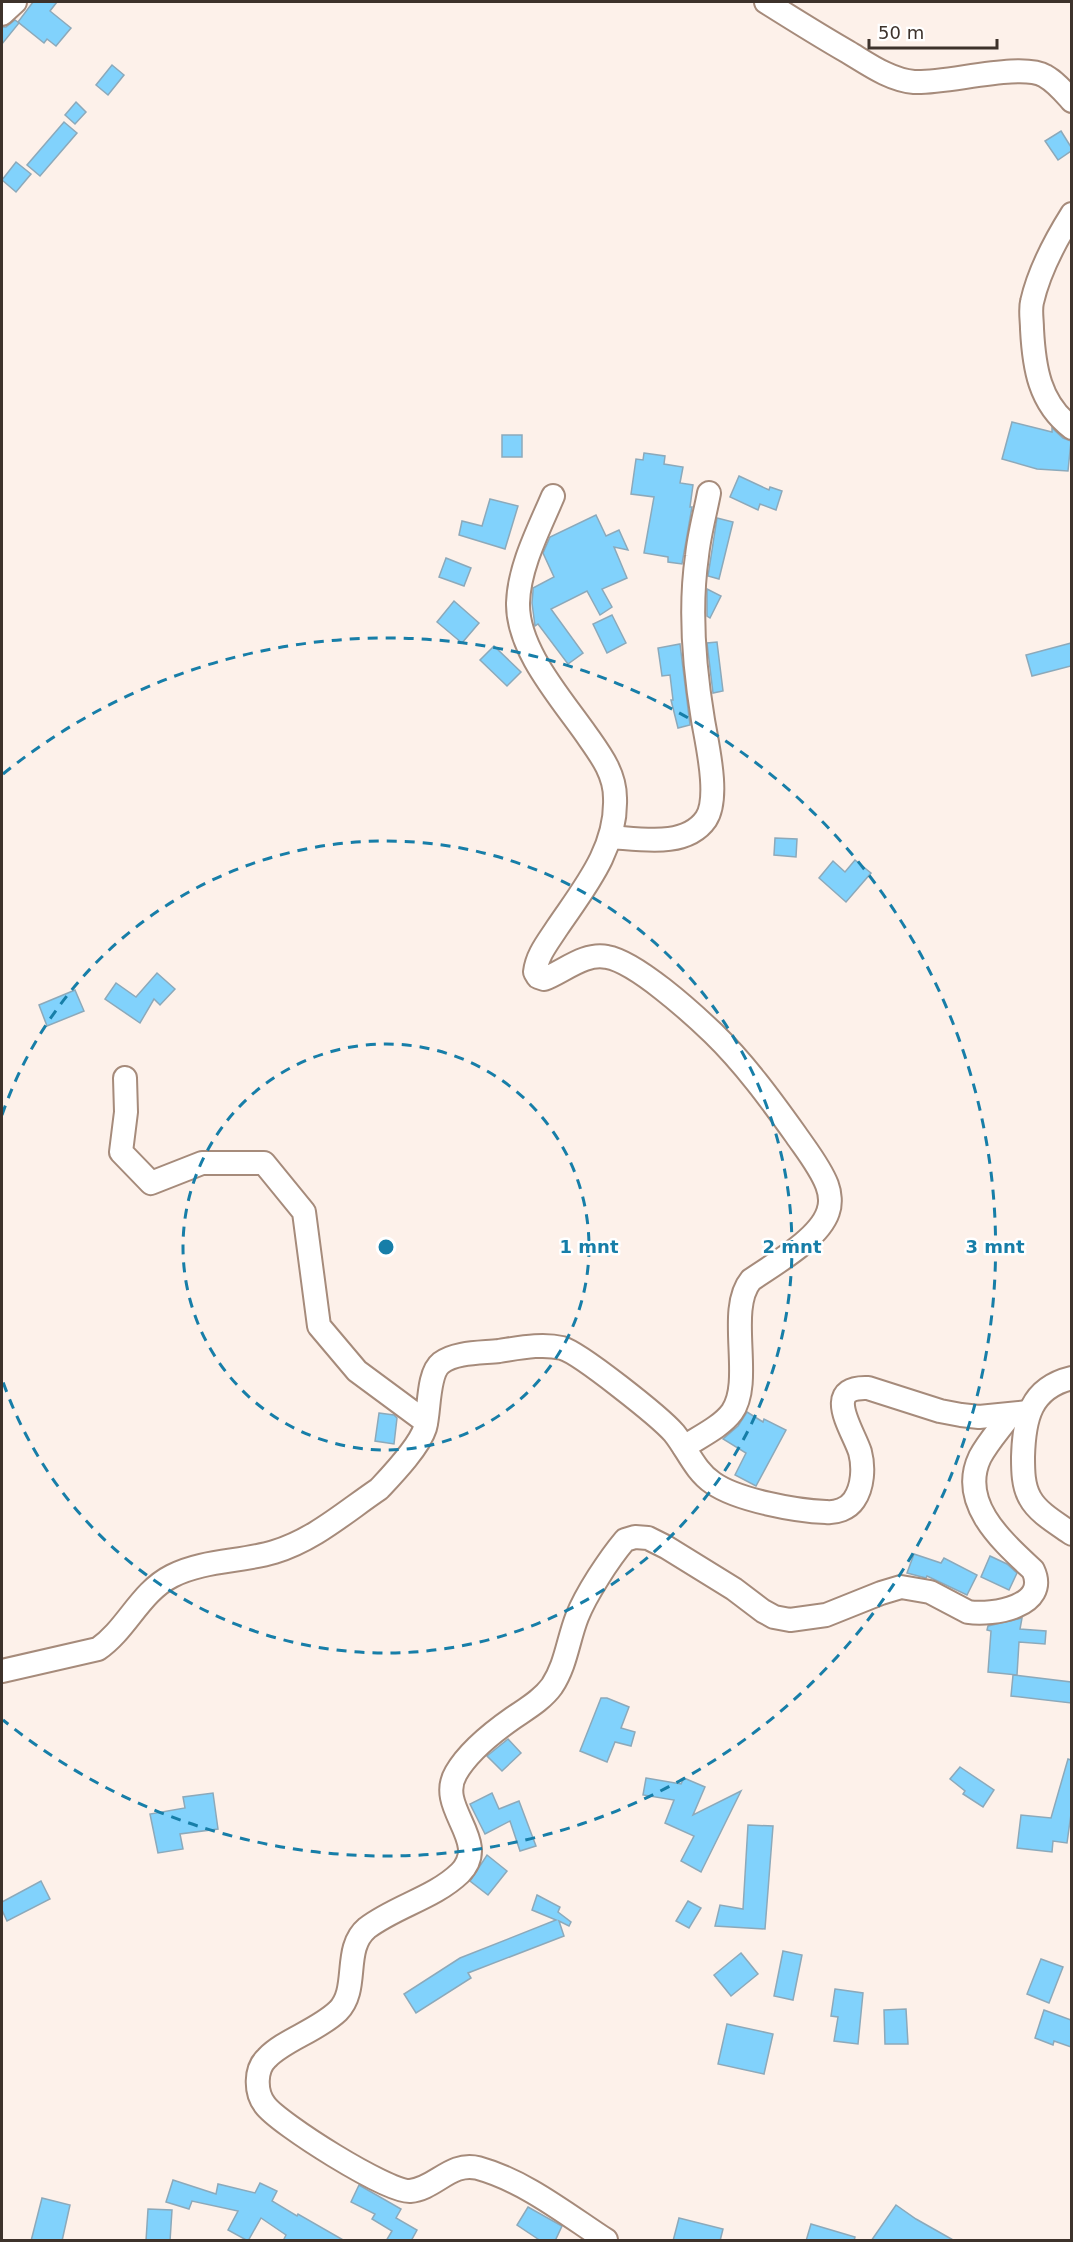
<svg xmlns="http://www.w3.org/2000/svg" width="1073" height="2242" font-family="'DejaVu Sans',sans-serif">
	<rect width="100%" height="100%" fill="#fdf1ea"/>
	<g fill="#81d2fc" stroke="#8ca9ba" stroke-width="1.5">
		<polygon points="33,2 57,2 50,11 71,28 56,46 47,39 44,43 18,22"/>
		<polygon points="15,20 19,23 2,44 2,27 6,27"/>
		<polygon points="112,65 124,75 108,95 96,85"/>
		<polygon points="76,102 86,112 75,124 65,115"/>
		<polygon points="64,122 77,133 40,176 27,165"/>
		<polygon points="1061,131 1071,147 1071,151 1058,160 1045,141"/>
		<polygon points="16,162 31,174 16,192 2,180"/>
		<polygon points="1012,422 1052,432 1052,428 1063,438 1071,441 1068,471 1037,469 1002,459"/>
		<rect x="502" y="435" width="20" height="22"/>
		<polygon points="644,453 665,456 664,464 683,467 680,483 693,485 690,507 692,507 682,564 668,562 668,557 644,553 654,497 631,494 636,459 643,460"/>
		<polygon points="739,476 769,490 770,487 782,491 776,510 760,504 758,510 730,497"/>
		<polygon points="490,499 518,506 505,549 459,535 462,521 482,526"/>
		<polygon points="596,515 606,536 619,530 628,550 614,547 627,578 602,589 612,607 600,615 587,591 551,609 583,653 568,664 538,624 535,626 532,603 533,591 533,588 554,577 543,553 550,537"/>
		<polygon points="717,518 733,522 719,579 708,576"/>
		<polygon points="446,558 471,568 464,586 439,577"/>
		<polygon points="707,589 721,596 710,618 707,616"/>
		<polygon points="454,601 479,623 462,643 437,622"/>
		<polygon points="612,615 626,643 607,653 593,624"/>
		<polygon points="717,642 723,691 713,693 707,643"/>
		<polygon points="1071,643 1071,666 1032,676 1026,655"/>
		<polygon points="680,644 690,725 678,728 671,700 673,700 670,675 662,676 658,648"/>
		<polygon points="494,646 521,672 507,686 480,660"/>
		<polygon points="775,838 797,839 796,857 774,855"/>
		<polygon points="855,860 871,873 846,902 819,878 833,861 845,872"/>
		<polygon points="157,973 175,989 160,1005 154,999 140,1023 105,999 116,983 136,997"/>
		<polygon points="75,990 84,1011 47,1026 39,1005"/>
		<polygon points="747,1412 763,1422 764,1419 786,1430 756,1486 735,1475 746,1453 723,1439 738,1426"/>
		<polygon points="379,1413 394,1415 397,1418 394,1444 375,1441"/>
		<polygon points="914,1554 941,1563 944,1558 977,1575 967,1595 927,1576 926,1578 907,1573"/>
		<polygon points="990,1556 1007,1564 1017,1573 1009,1590 981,1577"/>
		<polygon points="1022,1618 1020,1629 1046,1631 1045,1644 1019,1642 1017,1675 988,1672 991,1631 987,1630 988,1626"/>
		<polygon points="1013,1675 1071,1682 1071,1703 1011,1696"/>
		<polygon points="601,1698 607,1698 629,1707 621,1728 635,1732 631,1746 615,1742 607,1762 580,1751"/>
		<polygon points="508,1739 521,1753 502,1771 487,1756"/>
		<polygon points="1068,1759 1071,1760 1071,1814 1067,1843 1053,1841 1052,1852 1017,1848 1021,1815 1051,1818"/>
		<polygon points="960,1767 994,1790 983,1807 963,1794 965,1791 950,1779"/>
		<polygon points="646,1778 681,1784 684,1778 705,1787 693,1815 741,1791 701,1872 681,1861 694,1836 665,1823 674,1800 643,1795"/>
		<polygon points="213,1793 218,1829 180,1834 183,1849 158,1853 150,1814 185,1808 183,1797"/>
		<polygon points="492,1793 499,1809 519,1801 536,1846 520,1851 510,1821 485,1834 470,1804"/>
		<polygon points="748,1825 773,1826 765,1929 715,1926 720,1905 743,1909"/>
		<polygon points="487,1855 507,1871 488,1895 470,1881"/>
		<polygon points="41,1881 50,1899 7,1921 2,1910 2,1902"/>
		<polygon points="537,1895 560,1907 558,1912 571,1922 569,1926 559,1921 564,1936 468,1973 471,1978 416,2013 404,1994 460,1958 556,1920 532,1910"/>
		<polygon points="688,1901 701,1908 689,1928 676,1921"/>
		<polygon points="783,1951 802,1955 793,2000 774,1996"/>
		<polygon points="741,1953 758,1974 731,1996 714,1975"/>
		<polygon points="1041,1959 1063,1967 1049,2003 1027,1994"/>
		<polygon points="835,1989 863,1993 858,2044 834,2041 838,2017 831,2016"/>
		<polygon points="906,2009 908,2044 885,2044 884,2010"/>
		<polygon points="1044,2010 1071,2020 1071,2047 1054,2041 1053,2045 1035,2038"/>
		<polygon points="727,2024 773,2034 764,2074 718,2064"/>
		<polygon points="173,2180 216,2194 218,2184 255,2193 260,2183 277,2191 272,2201 297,2216 298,2214 345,2241 283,2241 286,2235 261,2218 248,2241 228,2230 238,2211 192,2201 189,2209 166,2202"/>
		<polygon points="359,2185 401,2209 396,2218 417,2230 411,2241 386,2241 392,2231 372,2219 375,2214 351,2202"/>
		<polygon points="42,2198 70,2205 62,2241 31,2241"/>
		<polygon points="896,2205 916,2219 955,2241 871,2241"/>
		<polygon points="528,2207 562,2226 555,2241 541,2241 517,2225"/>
		<polygon points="148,2209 172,2210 170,2241 146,2241"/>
		<polygon points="679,2218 723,2229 720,2241 673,2241"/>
		<polygon points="811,2224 855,2237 854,2241 806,2241"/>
	</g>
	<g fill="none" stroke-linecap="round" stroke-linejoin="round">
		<g stroke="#a68b7b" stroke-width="26">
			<g id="minor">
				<path d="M766,2C793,19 820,36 848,52C868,64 890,80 914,82C946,84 1021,62 1045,76C1056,82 1064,92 1072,101"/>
				<polyline points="2,14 15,2"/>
				<path d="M1072,214C1055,241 1039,271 1032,302C1030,310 1032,320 1032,329C1034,367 1039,403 1072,428"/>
				<path d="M553,496C539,529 519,567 518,603C517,649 560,697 586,734C600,754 615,773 615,798C617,849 584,888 557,928C548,942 537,955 535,972L538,977L544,979C563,972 585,952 607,957C636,962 691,1012 713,1033C744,1063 771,1100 796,1135C807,1151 820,1167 827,1185C830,1193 831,1204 828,1212C819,1239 774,1264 751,1280C726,1310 754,1381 732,1412C721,1427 699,1437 684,1447"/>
				<path d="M611,837C641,839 686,848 706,819C720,798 707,744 703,720C694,666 689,611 697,556C699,535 705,514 709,493"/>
				<polyline points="125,1078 126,1112 121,1152 151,1183 202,1163 264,1163 304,1212 319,1326 357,1371 426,1422"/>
				<path d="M1072,1378C1030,1388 1024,1419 1023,1457C1023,1470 1023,1486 1030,1498C1038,1513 1058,1524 1072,1534"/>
				<path d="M2,1671L98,1649C127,1629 140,1592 172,1576C203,1560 241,1562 274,1552C314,1540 345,1512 379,1489C393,1474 419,1447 425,1428C430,1411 427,1374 441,1363C455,1352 482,1353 499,1351C519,1348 542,1343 562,1348C580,1353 660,1417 674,1433C687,1449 695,1471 713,1483C737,1500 796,1511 826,1512C836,1513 848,1509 854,1500C863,1487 864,1467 860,1452C853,1430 821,1386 868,1388L940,1411L961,1415L979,1417L1028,1412"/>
				<path d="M606,2240C566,2214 525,2181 478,2168C451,2161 435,2189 410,2191C387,2192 279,2124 265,2105C255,2092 255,2069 267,2058C284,2040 317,2031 338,2011C360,1989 342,1949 367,1928C396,1906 434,1898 460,1873C492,1841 435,1808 456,1773C468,1752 493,1732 513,1718C526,1709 542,1700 552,1686C566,1665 568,1640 577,1617C586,1594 609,1559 625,1540L635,1537L648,1538L666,1547L734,1589L763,1611L774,1617L790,1620L826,1615L881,1593L901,1587L930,1592L968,1612C993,1616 1050,1606 1033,1570C1003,1542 958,1503 980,1457C988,1442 1000,1429 1010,1415"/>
			</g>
		</g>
		<use href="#minor" stroke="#fff" stroke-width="22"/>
	</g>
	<g fill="none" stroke="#177ea8" stroke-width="3" stroke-dasharray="10 8">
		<circle cx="386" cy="1247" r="203"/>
		<path d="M2 1115A406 406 0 1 1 2 1379"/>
		<path d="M3 774A609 609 0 1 1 3 1720"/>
	</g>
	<circle cx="386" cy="1247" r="9" fill="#177ea8" stroke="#fff" stroke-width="3"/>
	<g font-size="18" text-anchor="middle" font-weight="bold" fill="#177ea8" stroke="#fff" stroke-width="5" stroke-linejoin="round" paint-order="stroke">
		<text x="589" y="1253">1 mnt</text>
		<text x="792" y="1253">2 mnt</text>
		<text x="995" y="1253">3 mnt</text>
	</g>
	<rect width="1073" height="2242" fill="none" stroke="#3d322b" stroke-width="6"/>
	<path d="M869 39v9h128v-9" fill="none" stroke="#3d322b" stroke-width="3"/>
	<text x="878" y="39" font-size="18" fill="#3d322b" stroke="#ffffff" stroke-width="4.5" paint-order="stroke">50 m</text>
</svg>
